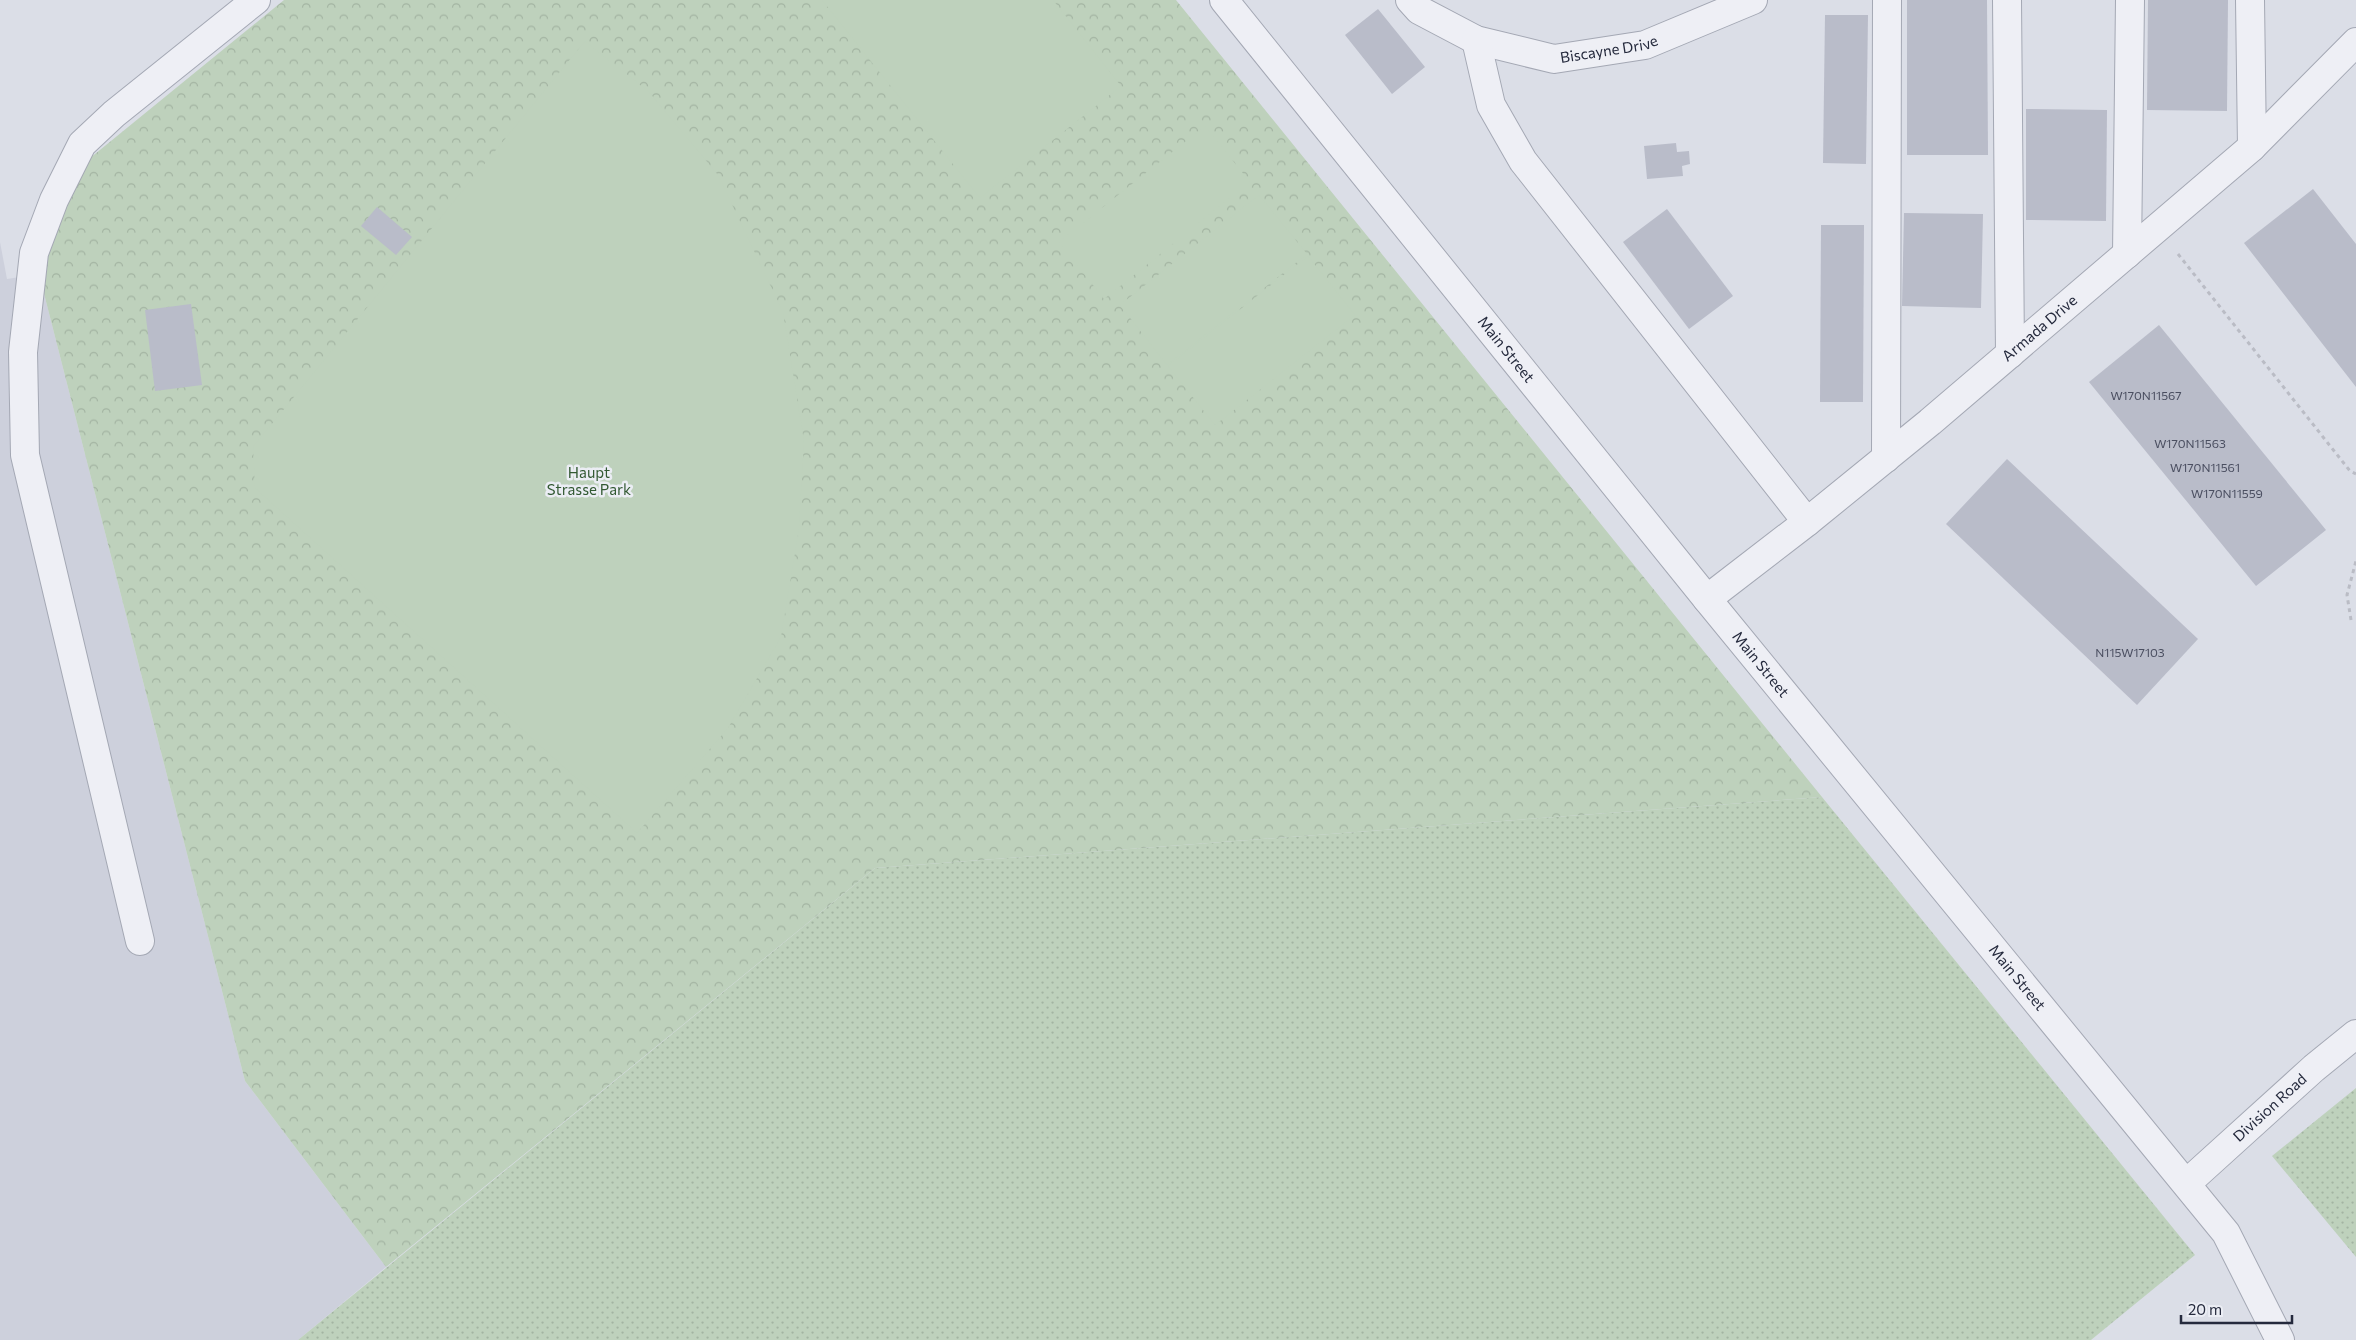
<svg xmlns="http://www.w3.org/2000/svg" width="2356" height="1340" font-family="Commissioner,sans-serif">
	<defs>
		<pattern id="grass-dots" width="8" height="8" patternUnits="userSpaceOnUse" patternTransform="scale(1.25)"><rect width="8" height="8" fill="#bed1bc"/><path d="M2 2h.1M6 6h.1" fill="none" stroke="#a3b4a2" stroke-width="1.8" stroke-linecap="round"/></pattern>
		<pattern id="forest-crowns" width="20" height="18" patternUnits="userSpaceOnUse" patternTransform="scale(1.25)"><rect width="20" height="18" fill="#bed1bc"/><path d="M2 6a3 3 0 1 1 6 0M12 15a3 3 0 1 1 6 0" fill="none" stroke="#a3b4a2"/></pattern>
	</defs>
	<rect width="100%" height="100%" fill="#dbdee7"/>
	<polygon fill="#cdd0dc" points="0,242 7,279 39,274 245,1081 386,1267 298,1340 0,1340"/>
	<g fill="url(#grass-dots)">
		<polygon points="1822,797 2195,1255 2091,1340 298,1340 875,868"/>
		<polygon points="2356,1088 2356,1257 2272,1156"/>
	</g>
	<polygon fill="url(#forest-crowns)" points="284,0 1176,0 1822,797 875,868 386,1267 245,1081 39,274 68,176"/>
	<g fill="#bed1bc">
		<polygon points="822,0 1053,0 1121,86 980,198"/>
		<polygon points="585,41 649,92 718,175 783,312 804,441 799,529 781,637 728,728 637,833 255,488 253,447"/>
		<polygon points="1205,126 1250,182 1104,299 1059,242"/>
		<polygon points="1259,195 1307,254 1167,365 1120,305"/>
		<polygon points="1308,256 1355,315 1215,425 1168,366"/>
	</g>
	<g fill="#b9bcc9">
		<polygon points="1907,0 1987,0 1988,155 1907,155"/>
		<polygon points="2148,0 2228,0 2227,111 2147,110"/>
		<polygon points="1378,9 1425,67 1392,94 1345,35"/>
		<polygon points="1825,15 1868,15 1866,164 1823,163"/>
		<polygon points="2026,109 2107,110 2106,221 2026,220"/>
		<polygon points="1676,143 1677,152 1689,151 1690,164 1682,166 1683,176 1647,179 1644,146"/>
		<polygon points="2313,189 2356,244 2356,387 2244,243"/>
		<polygon points="377,207 412,237 396,255 361,226"/>
		<polygon points="1667,209 1733,296 1689,329 1623,242"/>
		<polygon points="1904,213 1983,214 1981,308 1902,306"/>
		<polygon points="1821,225 1864,225 1863,402 1820,402"/>
		<polygon points="191,304 202,385 155,391 145,310"/>
		<polygon points="2159,325 2326,530 2256,586 2089,382"/>
		<polygon points="2007,459 2198,639 2137,705 1946,524"/>
	</g>
	<g fill="none" stroke-linecap="round" stroke-linejoin="round">
		<g stroke="#a4a8b4" stroke-width="30">
			<g id="minor">
				<path id="s1" d="M1224,0L1707,599L2226,1233L2280,1340"/>
				<path id="s2" d="M1410,0L1419,10L1476,40L1554,59L1645,45L1753,0"/>
				<polyline points="2007,0 2010,354"/>
				<polyline points="2250,0 2252,147"/>
				<polyline points="1476,40 1491,105 1523,161 1807,522"/>
				<polyline points="2127,254 2130,0"/>
				<polyline points="1886,458 1887,0"/>
				<path id="s3" d="M1707,599L1807,522L1930,422L2252,147L2356,42"/>
				<polyline points="140,941 25,455 23,352 34,253 54,200 82,144 114,114 256,0"/>
				<path id="s4" d="M2187,1183L2314,1068L2356,1034"/>
			</g>
		</g>
		<g stroke="#babcc5" stroke-width="3" stroke-dasharray="4 4" stroke-linecap="butt">
			<polyline points="2178,254 2350,471 2356,474"/>
			<polyline points="2351,620 2347,595 2356,561"/>
		</g>
		<use href="#minor" stroke="#eeeff5" stroke-width="28"/>
	</g>
	<g text-anchor="middle" stroke-width="5" stroke-linejoin="round" paint-order="stroke">
		<g font-size="12" fill="#4a4e60">
			<text x="2146" y="400">W170N11567</text>
			<text x="2190" y="448">W170N11563</text>
			<text x="2205" y="472">W170N11561</text>
			<text x="2227" y="498">W170N11559</text>
			<text x="2130" y="657">N115W17103</text>
		</g>
		<g font-size="15" fill="#252a3d" stroke="#ebedf4">
			<text dy="5" stroke="none"><textPath href="#s2" startOffset="214">Biscayne Drive</textPath></text>
			<text dy="5" stroke="none"><textPath href="#s3" startOffset="429">Armada Drive</textPath></text>
			<text dy="5" stroke="none"><textPath href="#s1" startOffset="449">Main Street</textPath></text>
			<text dy="5" stroke="none"><textPath href="#s1" startOffset="854">Main Street</textPath></text>
			<text dy="5" stroke="none"><textPath href="#s1" startOffset="1259">Main Street</textPath></text>
			<text dy="5" stroke="none"><textPath href="#s4" startOffset="112">Division Road</textPath></text>
		</g>
		<g font-size="15" fill="#325932" stroke="#ebedf4">
			<text x="589" y="478">Haupt<tspan x="589" dy="17">Strasse Park</tspan></text>
		</g>
	</g>
	<path d="M2181 1315v8h111v-8" fill="none" stroke="#252a3d" stroke-width="2.5"/>
	<text x="2188" y="1315" font-size="15" fill="#252a3d" stroke="#ebedf4" stroke-width="4" paint-order="stroke">20 m</text>
</svg>
